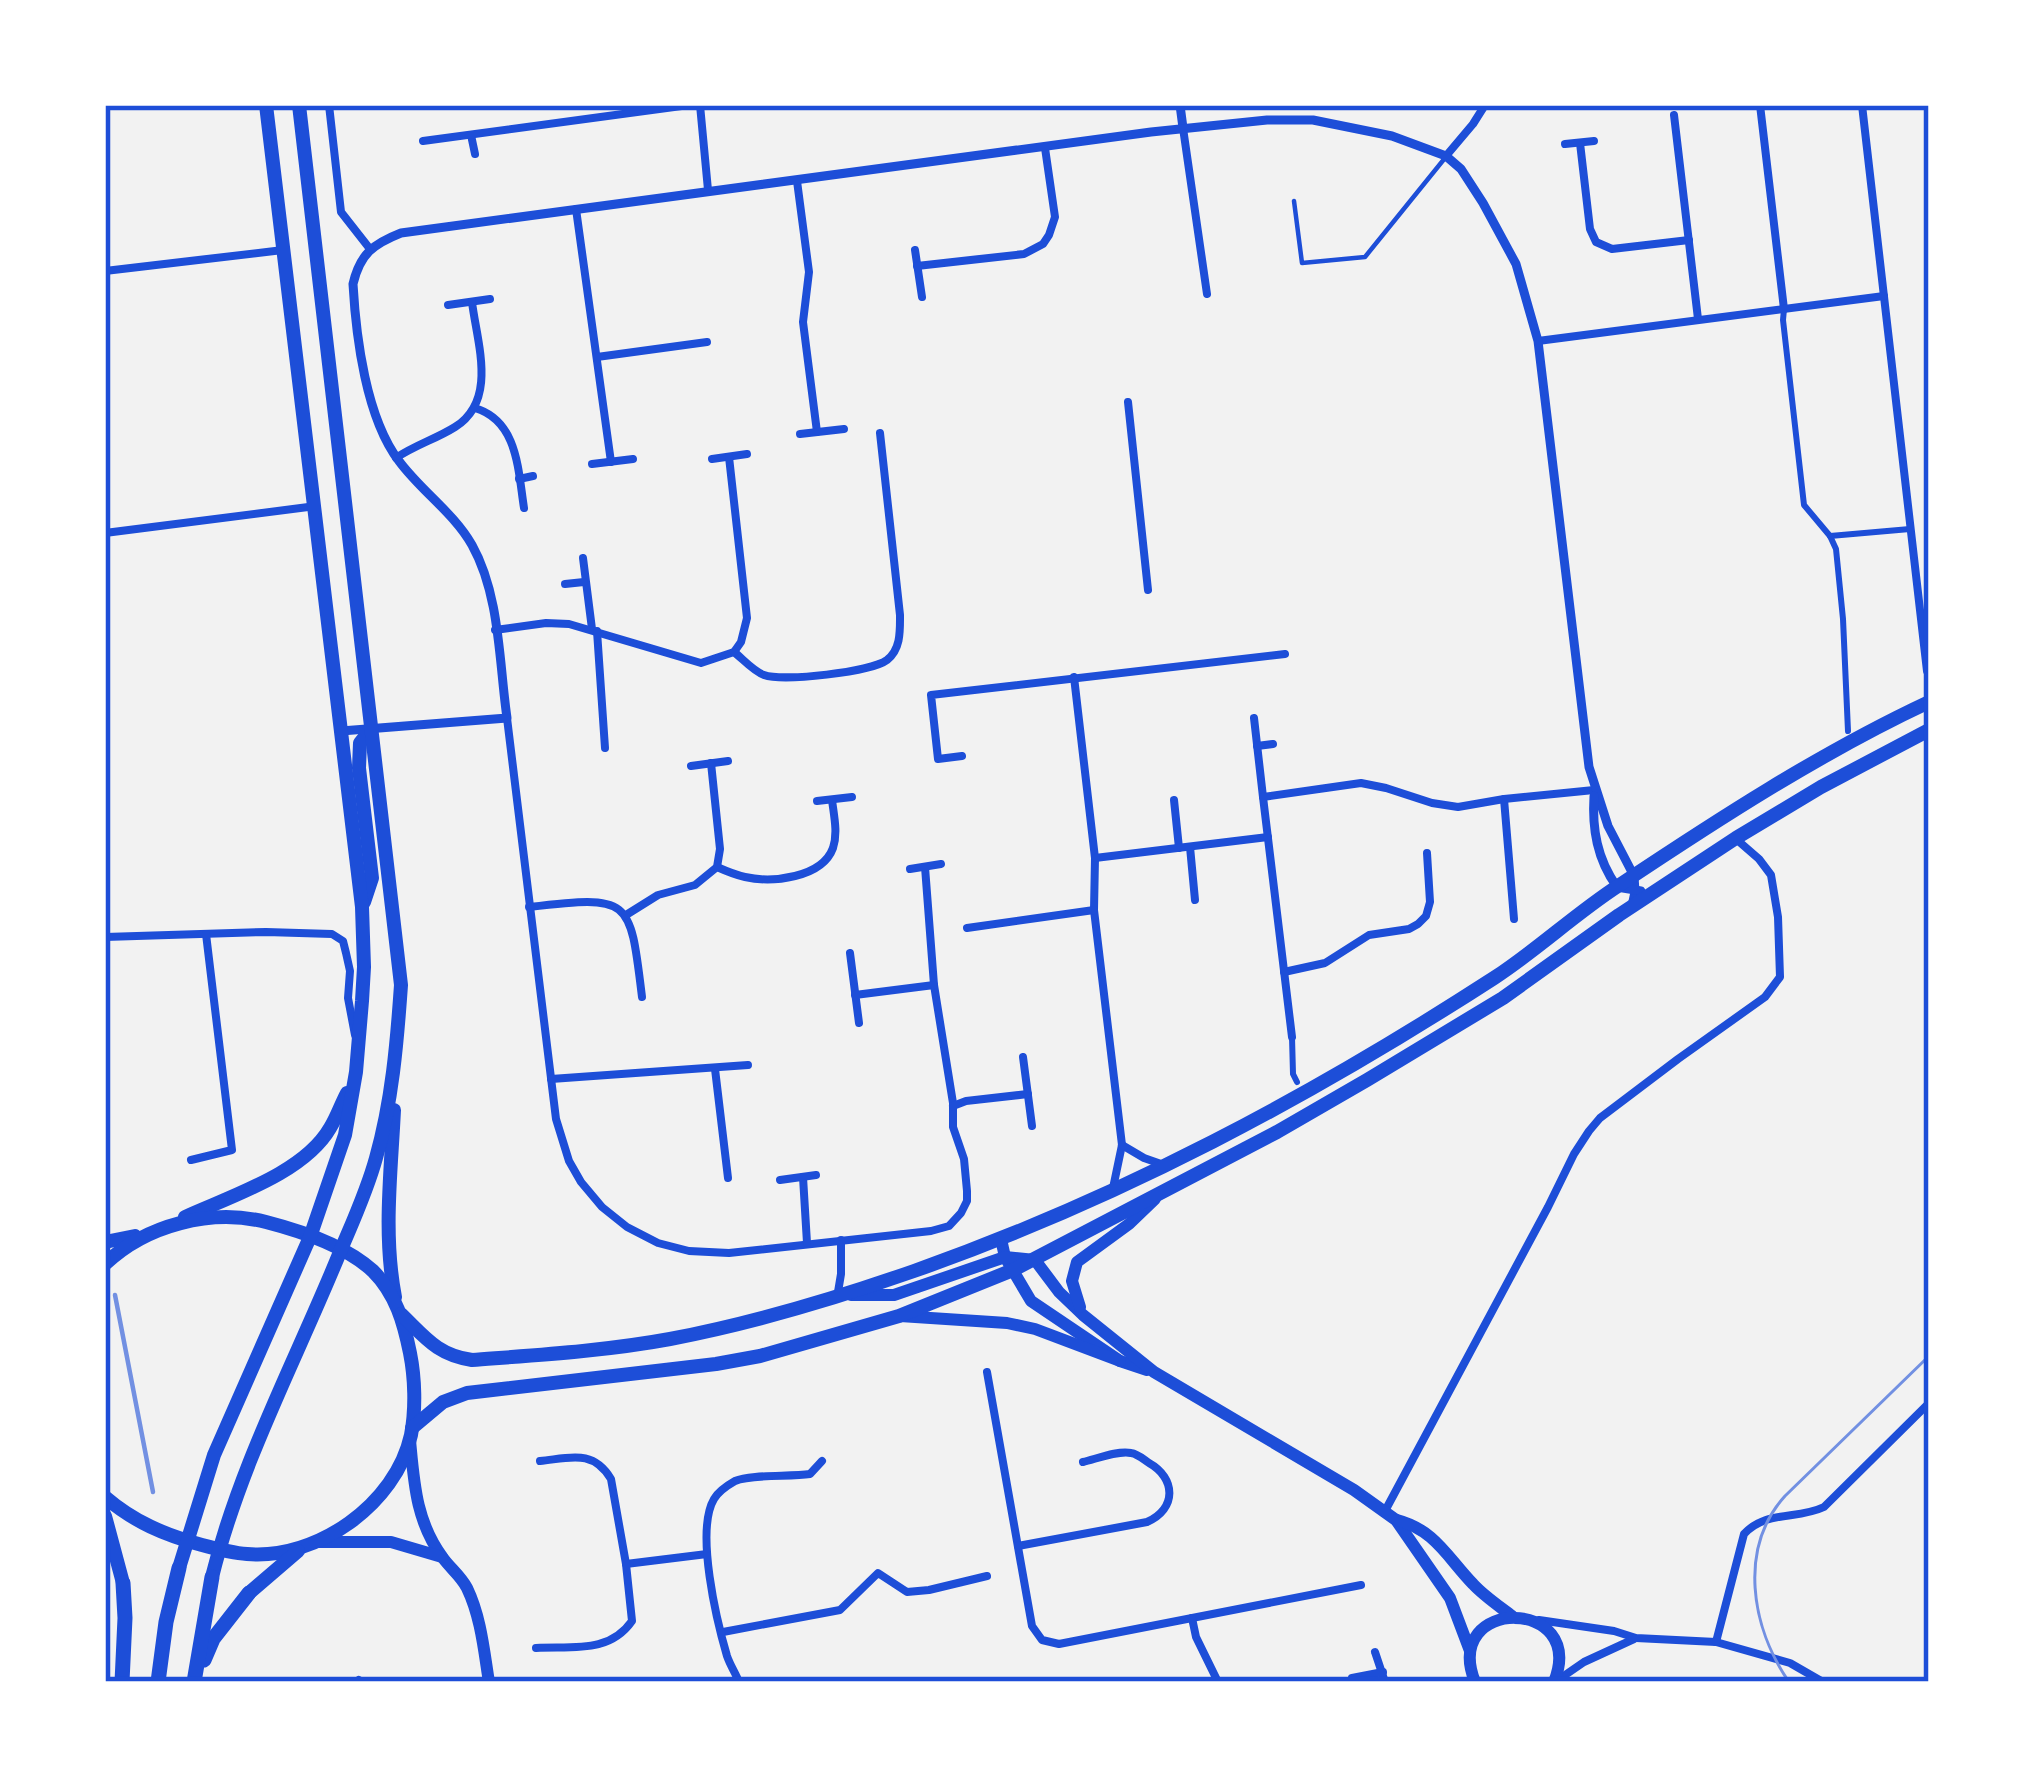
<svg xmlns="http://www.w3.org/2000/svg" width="2034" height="1787" font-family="'Noto Sans',sans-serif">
	<rect width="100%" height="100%" fill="#f2f2f2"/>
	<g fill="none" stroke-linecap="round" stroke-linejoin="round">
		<polyline stroke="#1d4ed8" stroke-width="4.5" points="1294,201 1302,263 1365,257 1445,158"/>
		<g stroke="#1d4ed8" stroke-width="6">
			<polyline points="1784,309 1783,320 1804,505 1830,536 1836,549 1843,619 1848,731"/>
			<polyline points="1830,536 1910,529"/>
			<polyline points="1292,1037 1293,1074 1297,1082"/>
		</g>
		<g stroke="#1d4ed8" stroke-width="8">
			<polyline points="329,105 341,212 370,249"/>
			<polyline points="700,105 708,190"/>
			<polyline points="1760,105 1784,309"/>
			<polyline points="1862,105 1927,671"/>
			<polyline points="1674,115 1698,319"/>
			<polyline points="1183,128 1207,294"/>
			<polyline points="471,135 475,154"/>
			<polyline points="423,141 689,105"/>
			<polyline points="1580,143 1590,229 1596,242 1612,249 1689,240"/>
			<polyline points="1565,144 1594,141"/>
			<polyline points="1446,156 1473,124 1485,105"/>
			<polyline points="797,181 809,272 803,322 817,432"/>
			<polyline points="576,209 611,462"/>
			<polyline points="915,250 922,297"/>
			<polyline points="917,266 1024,254 1043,244 1049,235 1055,217 1045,148"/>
			<polyline points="105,271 283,250"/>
			<polyline points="448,305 490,299"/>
			<polyline points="1538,341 1884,296"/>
			<polyline points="597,357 707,342"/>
			<polyline points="1128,402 1148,590"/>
			<path d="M475,408C518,421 518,470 524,508"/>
			<polyline points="800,434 844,429"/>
			<path d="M396,458C415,445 436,439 455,427C498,400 477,343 472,302"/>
			<polyline points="712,459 747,454"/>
			<polyline points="592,464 633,459"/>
			<polyline points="519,479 533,476"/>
			<polyline points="105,533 316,506"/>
			<polyline points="583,558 592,629"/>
			<polyline points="565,584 584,582"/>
			<polyline points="495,630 546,623 569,624 701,663 734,652 741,642 747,618 729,457"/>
			<polyline points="597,631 605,748"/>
			<path d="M734,652C743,659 753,671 764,675C783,682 871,672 887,660C901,649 900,631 900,615L880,433"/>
			<polyline points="1074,677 1095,858 1094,910 1122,1145 1113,1188"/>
			<polyline points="507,718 556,1119 569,1161 581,1182 602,1207 627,1227 658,1243 689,1251 729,1253 931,1231 949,1226 961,1213 967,1201 967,1191 964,1159 953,1127 953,1103 934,985 925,867"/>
			<polyline points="1254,718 1263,797"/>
			<polyline points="1257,746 1273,744"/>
			<polyline points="962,756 938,759 931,695 1285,654"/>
			<polyline points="691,766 728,761"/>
			<polyline points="1504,799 1514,919"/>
			<polyline points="1174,800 1179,848"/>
			<polyline points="817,801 852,797"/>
			<polyline points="1190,847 1195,900"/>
			<polyline points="1095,858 1268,837"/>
			<path d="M717,867C726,871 736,875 745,877C772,883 822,878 833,848C838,833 834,816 832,800"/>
			<polyline points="910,869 941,864"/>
			<path d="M529,907C631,895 630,897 642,997"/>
			<polyline points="626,915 658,895 695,885 717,867 720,849 711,763"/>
			<polyline points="967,928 1094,910"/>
			<polyline points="105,937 266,932 332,934 343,941 346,953 350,971 348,998 355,1035"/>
			<polyline points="850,953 859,1023"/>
			<polyline points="1284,972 1325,963 1369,935 1409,929 1418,924 1426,916 1430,902 1427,853"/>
			<polyline points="855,995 934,985"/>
			<polyline points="1292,1037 1263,797 1361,783 1386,788 1432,803 1458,807 1504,799 1594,790"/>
			<polyline points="1023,1057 1032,1126"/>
			<polyline points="715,1069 728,1178"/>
			<polyline points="551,1079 748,1065"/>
			<polyline points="953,1106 966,1101 1028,1094"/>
			<polyline points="1122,1145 1144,1158 1164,1165"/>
			<polyline points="191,1160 232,1150 206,934"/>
			<polyline points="803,1177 807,1243"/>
			<polyline points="780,1180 816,1175"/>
			<polyline points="837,1298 841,1274 841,1240"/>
			<polyline points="987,1372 1032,1626 1042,1640 1059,1644 1361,1585"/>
			<polyline points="1385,1511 1548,1207 1574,1154 1589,1131 1600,1118 1678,1059 1765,997 1780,977 1778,917 1771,875 1759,859 1736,839"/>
			<path d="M1018,1546L1147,1522C1177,1509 1176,1478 1149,1463C1143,1459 1138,1454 1131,1453C1118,1450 1096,1459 1083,1462"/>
			<polyline points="626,1564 707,1554"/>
			<polyline points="1192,1618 1196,1637 1218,1682"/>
			<polyline points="1539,1620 1614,1631 1636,1638 1716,1642 1790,1663 1823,1682"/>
			<polyline points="723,1632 840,1610 878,1573 907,1592 929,1590 987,1576"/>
			<path d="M1716,1642L1744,1534C1766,1510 1797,1520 1824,1507L1929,1403"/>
			<path d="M536,1648C572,1646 609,1654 632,1621L626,1564L611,1479C593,1449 570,1458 540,1461"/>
			<polyline points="1375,1652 1385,1682"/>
			<polyline points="1352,1678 1383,1672"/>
			<polyline points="358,1682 359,1680"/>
			<path d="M739,1682C736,1674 730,1665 727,1656C717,1622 695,1531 714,1499C718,1492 728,1485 735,1481C751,1474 790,1477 810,1474L822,1461"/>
			<polyline points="1555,1682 1584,1662 1634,1639"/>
		</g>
		<g stroke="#1d4ed8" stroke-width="9">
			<polyline points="1180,105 1183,128"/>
			<path d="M341,731L507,718C499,662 500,595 472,545C453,512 421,491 399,461C366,418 356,337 353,284C360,254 373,244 401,233L1151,132L1267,120H1313L1392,136L1446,156L1461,169L1483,203L1516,264L1538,341L1589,767L1608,826L1634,876L1635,892L1632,906"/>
			<path d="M1594,796C1592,829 1597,859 1617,887L1641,891"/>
		</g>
		<g stroke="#1d4ed8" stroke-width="12">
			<polyline points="1001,1239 1005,1257 1031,1301 1120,1361 1147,1370"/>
			<polyline points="851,1295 894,1295 1005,1257 1035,1260 1059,1292 1083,1315 1154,1372 1354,1490 1396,1520 1450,1598 1470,1651"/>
			<polyline points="1080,1307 1072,1281 1077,1262 1129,1224 1155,1199"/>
			<polyline points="900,1316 1007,1323 1035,1329 1120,1361"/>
			<path d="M410,1440C414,1483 416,1522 443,1558C451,1569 461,1576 467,1588C481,1617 484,1651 489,1682"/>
			<path d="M1397,1520C1435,1530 1447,1557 1473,1584C1484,1596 1499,1606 1512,1616"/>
			<polyline points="317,1542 391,1542 442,1557"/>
			<path d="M1475,1682C1441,1596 1588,1597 1554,1682"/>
		</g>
		<g stroke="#1d4ed8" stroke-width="14">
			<polyline points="364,902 372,878 359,768 360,743 371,729"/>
			<path d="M394,1110C391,1172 383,1235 395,1297"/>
			<path d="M185,1217C231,1196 304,1173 330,1128C337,1117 341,1104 347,1093"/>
			<polyline points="105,1242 135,1236"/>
			<path d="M105,1264C146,1225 211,1208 266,1222C301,1231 346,1246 373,1271C396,1294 404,1323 410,1353C415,1378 416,1409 411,1435C396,1504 317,1560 247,1554C232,1553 217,1549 202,1545C165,1535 134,1522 105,1497"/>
			<path d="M401,1314C425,1337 437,1355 472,1360C538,1355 605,1351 670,1339C754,1323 834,1299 914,1271C1121,1198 1310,1097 1494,978C1537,950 1575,914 1618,886C1717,820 1820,753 1929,702"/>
			<polyline points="412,1428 443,1402 467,1393 716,1364 760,1356 899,1316 1013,1270 1277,1132 1367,1080 1503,998 1619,915 1736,838 1821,787 1929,730"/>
			<polyline points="105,1516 123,1583"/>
			<polyline points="179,1568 214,1455 310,1237 345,1135 356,1072 362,1001 364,967 362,907 266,105"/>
			<path d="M212,1577C240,1464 296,1360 340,1252C353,1221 367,1191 376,1158C392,1102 397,1043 401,985L299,105"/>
			<polyline points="249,1593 298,1551"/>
		</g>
		<g stroke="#1d4ed8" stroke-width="15">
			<polyline points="204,1660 213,1639 249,1593"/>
			<polyline points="122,1682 125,1618 123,1583"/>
			<polyline points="158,1682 166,1622 179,1568"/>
			<polyline points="194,1682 212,1577"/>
		</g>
		<path stroke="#7290e2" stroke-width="3" d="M1789,1682C1751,1627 1738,1548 1785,1496L1929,1356"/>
		<polyline stroke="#7290e2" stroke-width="4.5" points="115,1295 153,1492"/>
	</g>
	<rect width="2034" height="1787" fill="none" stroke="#ffffff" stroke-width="216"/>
	<rect x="108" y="108" width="1818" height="1571" fill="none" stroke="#1d4ed8" stroke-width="4.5"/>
</svg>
